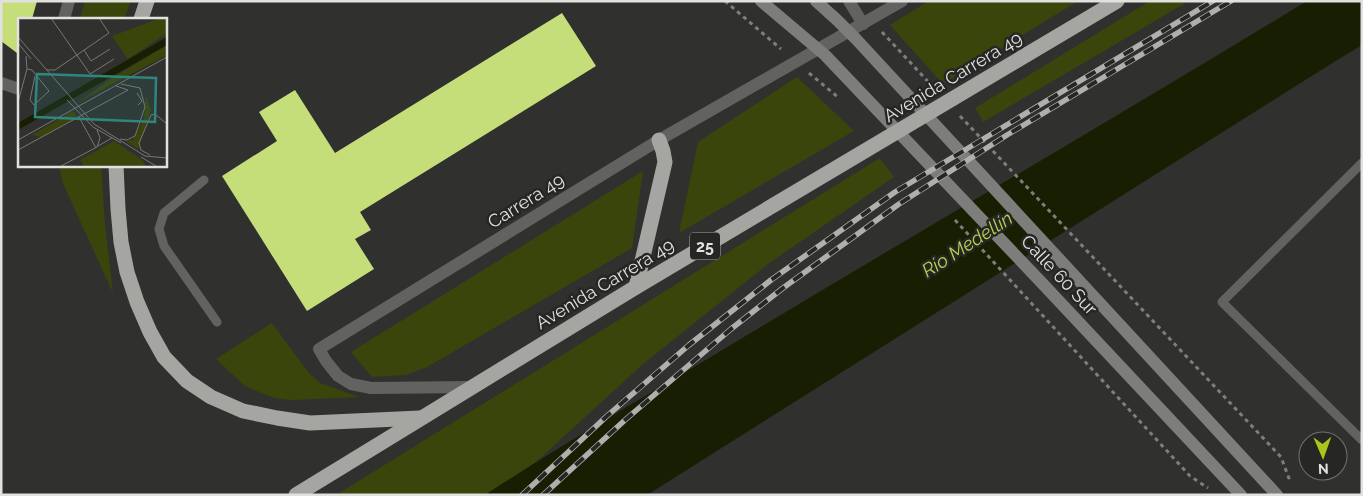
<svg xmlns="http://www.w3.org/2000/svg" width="1363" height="496" font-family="Raleway,sans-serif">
	<rect width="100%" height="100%" fill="#30312e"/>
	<g fill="#3a450c">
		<polygon points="85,1 131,1 124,19 80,19"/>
		<polygon points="929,1 1078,1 943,84 890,25"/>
		<polygon points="1150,1 1189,1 983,122 975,108"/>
		<polygon points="797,77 854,131 679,233 698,142"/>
		<polygon points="880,158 894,177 768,264 643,364 536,462 485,495 336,495"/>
		<polygon points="59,165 101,165 105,225 113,293 62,181"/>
		<polygon points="643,171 632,248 427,367 406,375 372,377 351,352"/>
		<polygon points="272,323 308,372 320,383 359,397 292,400 274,398 245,386 216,359"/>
	</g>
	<path fill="#181e01" d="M1307,1H1362V45L1326,67L647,495H485C563,444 644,397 724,349C918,232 1114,119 1307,1Z"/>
	<g fill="#c6de7a">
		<polygon points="1,1 37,1 32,19 19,19 19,49 17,53 1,41"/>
		<polygon points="562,13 596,66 360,212 371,230 355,239 374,269 307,311 222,176 277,141 259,112 295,90 335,153"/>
	</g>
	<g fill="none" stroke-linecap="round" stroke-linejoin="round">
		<g stroke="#7e7f7d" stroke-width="3" stroke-dasharray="4 4" stroke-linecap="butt">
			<polyline points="725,1 781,49"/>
			<polyline points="882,32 934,88"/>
			<polyline points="809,73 839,98"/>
			<polyline points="960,116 1281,457 1290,481"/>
			<polyline points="955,220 1190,476 1208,488"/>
		</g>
		<g stroke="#626261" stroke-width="9">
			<polyline points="1362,163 1222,302 1362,440"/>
			<polyline points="204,180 164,213 159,229 164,246 217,322"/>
		</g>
		<g stroke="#626261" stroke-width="12">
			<polyline points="849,1 863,24"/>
			<polyline points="64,19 69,1"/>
			<polyline points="1,83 19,89"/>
			<polyline points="472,387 371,388 351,384 338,376 326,361 319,349 659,140 902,1"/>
		</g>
		<g stroke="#7d7e7c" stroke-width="12">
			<polyline points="761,1 825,55 1041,282 1241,495"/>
			<polyline points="816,1 837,20 856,39 1277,495"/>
		</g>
		<g stroke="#a5a6a2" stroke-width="15">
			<polyline points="141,19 147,1"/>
			<polyline points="116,165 118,209 121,242 127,272 137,302 150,332 164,357 187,381 211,397 243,411 277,418 310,423 420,418"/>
			<polyline points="636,287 665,162 663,151 659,140"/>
			<polyline points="296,495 636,287 1117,1"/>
		</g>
		<g stroke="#afafae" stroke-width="5.5">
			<g id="rail">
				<polyline points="522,495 607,416 689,345 771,280 895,192 1213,1"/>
				<polyline points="543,495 625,420 731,329 783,288 899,204 1007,135 1231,1"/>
			</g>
		</g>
		<use href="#rail" stroke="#262724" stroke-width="4" stroke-dasharray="11" stroke-linecap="butt"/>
	</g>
	<g text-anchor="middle" stroke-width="5" stroke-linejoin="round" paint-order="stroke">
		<rect fill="#262724" stroke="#a9a9a8" stroke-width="1" x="690" y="232.5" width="30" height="27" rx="4"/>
		<g font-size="16" font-weight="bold" fill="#e1e1e0">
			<text x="705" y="252">25</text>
		</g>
		<g font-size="18" fill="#e1e1e0" stroke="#262724">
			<text transform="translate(953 77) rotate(-31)" y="6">Avenida Carrera 49</text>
			<text transform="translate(526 201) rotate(-32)" y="6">Carrera 49</text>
			<text transform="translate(1059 275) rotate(47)" y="6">Calle 60 Sur</text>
			<text transform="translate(605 284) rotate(-31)" y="6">Avenida Carrera 49</text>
		</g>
		<g font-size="19" font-style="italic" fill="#b4d14e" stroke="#262724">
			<text transform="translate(967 244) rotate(-33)" y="7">Río Medellín</text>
		</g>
	</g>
	<g transform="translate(18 18)">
		<rect width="149" height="149" fill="#30312e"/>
		<path d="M143,0H149V15L110,41L94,18ZM149,27V37L59,85L91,62ZM128,78L133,92L120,131L108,123L115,122L126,101ZM55,93L59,99L23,119L14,117ZM96,123L123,141L128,148H66L62,142Z" fill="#3a450c"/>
		<path d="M149,19V27L0,112V105Z" fill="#181e01"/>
		<path fill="none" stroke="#777775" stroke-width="1" d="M33,0L72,56L96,41M0,19L76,106L127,138L149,140M0,25L13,41M66,32L73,43L92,31M9,51L14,52L31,73L16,87L12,82L17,58M29,52H37L91,15L81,0M119,75L124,83L120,87M49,82L75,109L103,125M0,84L9,51L8,38M61,99L78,130M102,121L109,122L117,118L127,89L122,70L103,66M0,122L149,39M80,128L94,120M0,132L110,72L98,68M132,137L123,132L121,125L133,97L137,96L149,106M123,139L138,148M43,148L79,129L82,120L79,112"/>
		<path fill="#2e867f" fill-opacity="0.15" stroke="#2e867f" stroke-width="2.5" d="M19,56L138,60L137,104L17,99Z"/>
		<rect width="149" height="149" fill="none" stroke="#e1e1e0" stroke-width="2.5"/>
	</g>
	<rect width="1363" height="496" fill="none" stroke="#e1e1e0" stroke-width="5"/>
	<g transform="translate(1323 456) rotate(178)"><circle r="24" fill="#262724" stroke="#71716f"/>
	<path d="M0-4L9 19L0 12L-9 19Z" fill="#a8c71b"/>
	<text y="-8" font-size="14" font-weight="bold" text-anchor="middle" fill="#e1e1e0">N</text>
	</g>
</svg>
